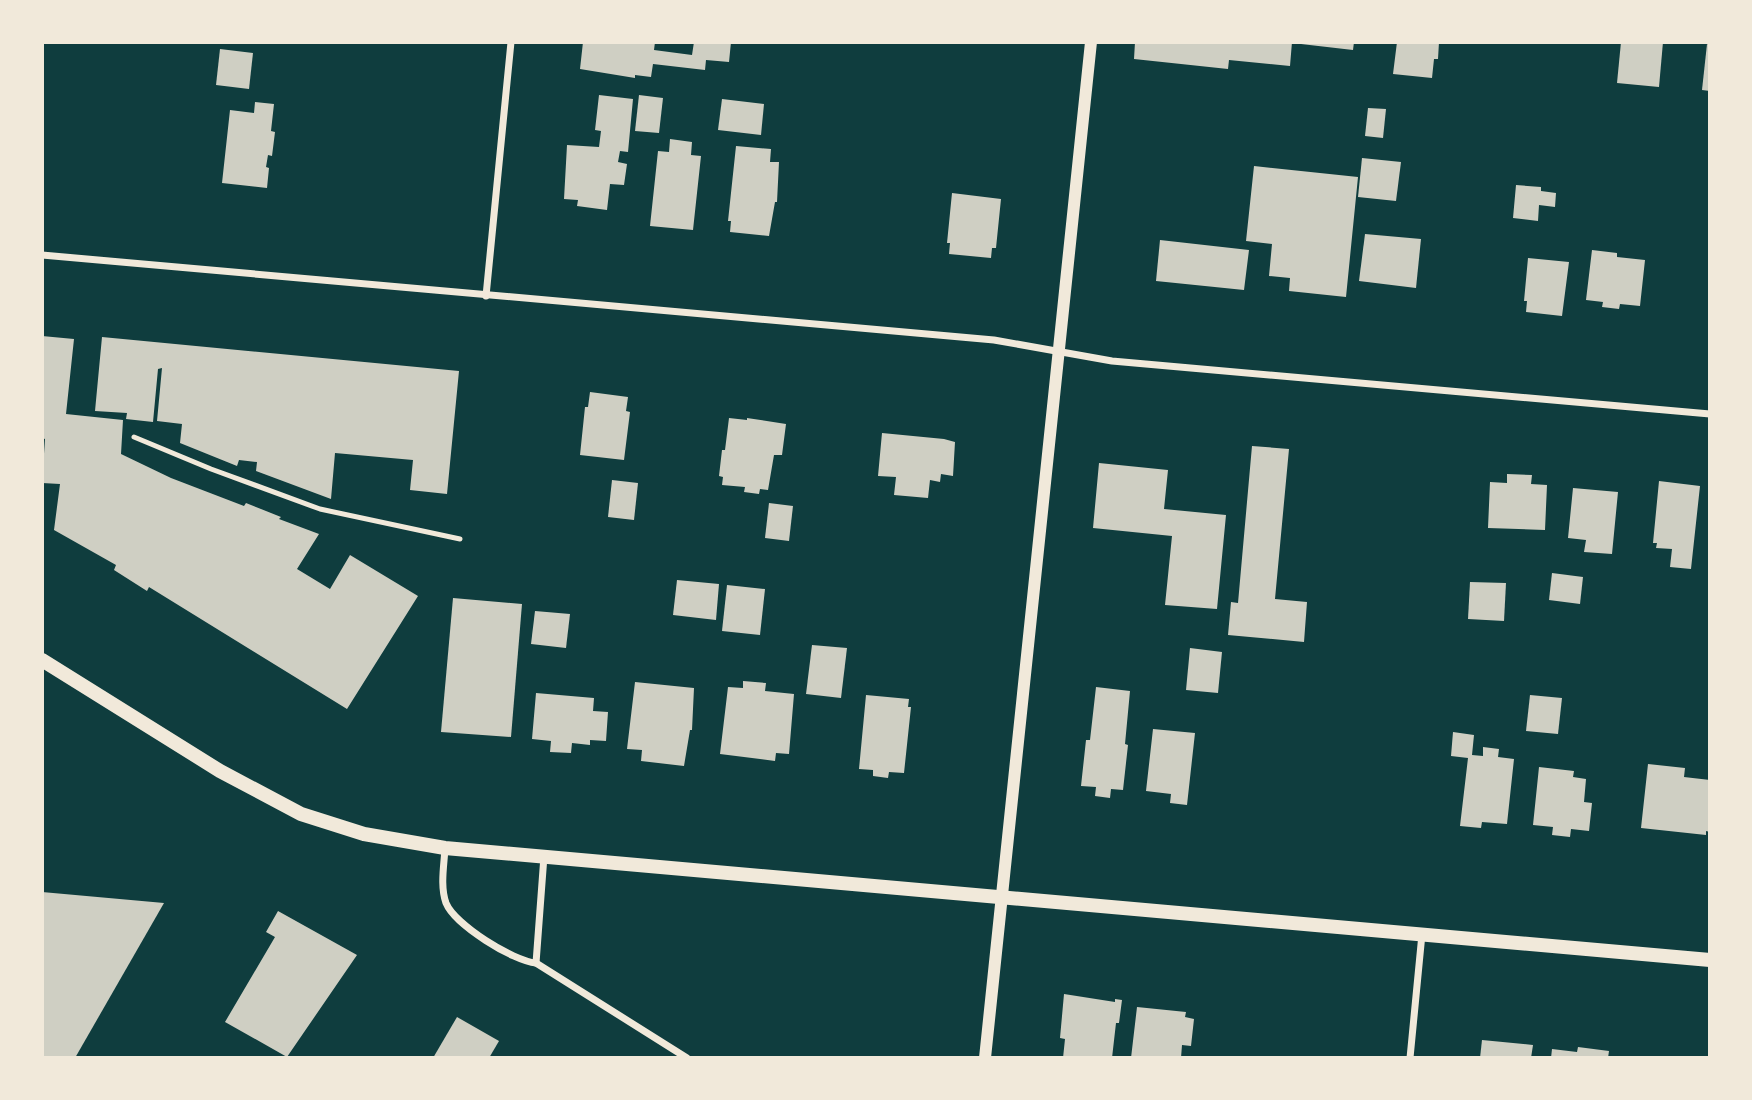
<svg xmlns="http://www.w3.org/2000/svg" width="1752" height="1100" font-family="Barlow,sans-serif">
	<rect width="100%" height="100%" fill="#0f3d3e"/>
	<g fill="#cfcfc3">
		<polygon points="583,42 655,42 654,50 692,55 694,42 731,42 729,62 706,60 705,70 653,64 651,77 635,75 635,78 580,69"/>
		<polygon points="1135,42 1292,42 1290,66 1229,60 1228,69 1134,59"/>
		<polygon points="1302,42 1354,42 1353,50 1301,44"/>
		<polygon points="1397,42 1439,42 1438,59 1434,59 1432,78 1393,74"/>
		<polygon points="1621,42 1663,42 1659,87 1617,83"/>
		<polygon points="1707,44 1710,45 1710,91 1702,90"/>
		<polygon points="220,49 253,53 249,89 216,85"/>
		<polygon points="599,95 633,99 628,152 620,151 618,162 627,164 624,185 610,184 607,210 577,206 578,200 564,199 567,145 599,147 601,131 595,130"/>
		<polygon points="639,95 663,98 659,133 635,131"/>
		<polygon points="722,99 764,104 761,135 718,130"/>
		<polygon points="255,102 274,104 271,131 275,132 272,156 268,155 266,167 269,168 267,188 222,183 230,110 254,113"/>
		<polygon points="1368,108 1386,109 1383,138 1365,136"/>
		<polygon points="670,139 692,142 691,155 701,156 693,230 650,226 658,151 669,152"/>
		<polygon points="736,146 771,149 770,162 779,162 777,202 775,202 769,236 730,232 731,221 728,221"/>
		<polygon points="1362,158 1401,162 1396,201 1358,197"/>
		<polygon points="1254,166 1358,177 1346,297 1289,291 1290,278 1269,276 1272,244 1246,241"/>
		<polygon points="1516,185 1541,187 1541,191 1556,193 1555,207 1539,205 1538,221 1513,218"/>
		<polygon points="952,193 1001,199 996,248 992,248 991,258 949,254 950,243 947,243"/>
		<polygon points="1365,234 1421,239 1416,288 1359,281"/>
		<polygon points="1160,240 1249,250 1244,290 1156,281"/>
		<polygon points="1592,250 1617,253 1617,257 1645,260 1640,306 1620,304 1619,309 1602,307 1603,302 1586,300"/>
		<polygon points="1528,258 1569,262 1562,316 1526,312 1527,301 1524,301"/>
		<polygon points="42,336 74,339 66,414 123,420 121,454 171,478 244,506 246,503 281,517 279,519 319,534 297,569 330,589 350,555 418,596 347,709 149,587 147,591 114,570 116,565 54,530 60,484 42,483 45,439 42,438"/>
		<polygon points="102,337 459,371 447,494 410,490 413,460 335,453 331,499 256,471 257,462 239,460 237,466 180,443 182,424 157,421 162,368 158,369 153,422 126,419 127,413 95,411"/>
		<polygon points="590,392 628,397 626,411 630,412 624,460 580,455 585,407 588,407"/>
		<polygon points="729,418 747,420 747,418 786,424 782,455 774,455 768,490 760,489 759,494 744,492 745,487 722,485 723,477 719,476 722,450 725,450"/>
		<polygon points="882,433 944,439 955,442 953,476 941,474 940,482 930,480 928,498 894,495 896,477 878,476"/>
		<polygon points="1252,446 1289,449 1275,599 1307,602 1304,642 1228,635 1231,602 1238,603"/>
		<polygon points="1099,463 1168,470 1164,509 1226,515 1217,609 1165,605 1172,536 1093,528"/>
		<polygon points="1507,474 1532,475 1531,484 1547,485 1545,530 1488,528 1490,482 1507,483"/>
		<polygon points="612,480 638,483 634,520 608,517"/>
		<polygon points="1659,481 1700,486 1691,569 1670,567 1672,549 1656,548 1657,543 1653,543"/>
		<polygon points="1573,488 1618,492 1612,554 1584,552 1586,540 1568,538"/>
		<polygon points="769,503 793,506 789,541 765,538"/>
		<polygon points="1552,573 1583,577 1580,604 1549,600"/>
		<polygon points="677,580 719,584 716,620 673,615"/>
		<polygon points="1470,582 1506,583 1504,621 1468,619"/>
		<polygon points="727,585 765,589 760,635 722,631"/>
		<polygon points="453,598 522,604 511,737 441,732"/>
		<polygon points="535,611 570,614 566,648 531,644"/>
		<polygon points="812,645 847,648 841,698 806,694"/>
		<polygon points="1190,648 1222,652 1218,693 1186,690"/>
		<polygon points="743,681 766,683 765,691 794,694 789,754 776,753 775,761 720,754 728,687 743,688"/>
		<polygon points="635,682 694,688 692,730 690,730 684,766 641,761 642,750 627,749"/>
		<polygon points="1096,687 1130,691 1125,744 1128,745 1123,790 1111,789 1110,798 1095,796 1096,787 1081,786 1086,740 1090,740"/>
		<polygon points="536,693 594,698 593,711 608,712 606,741 590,740 590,745 572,743 571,753 550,752 551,741 532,739"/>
		<polygon points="866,695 909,699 908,707 911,707 904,773 889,772 888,778 873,776 873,770 859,769"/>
		<polygon points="1530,695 1562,698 1558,734 1526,731"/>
		<polygon points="1153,729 1195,733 1187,805 1170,803 1171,794 1146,791"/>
		<polygon points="1453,732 1474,735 1472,755 1483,756 1483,747 1499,749 1498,757 1514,759 1507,824 1482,822 1481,828 1460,826 1468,758 1451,756"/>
		<polygon points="1648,764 1685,768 1684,777 1710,780 1710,832 1706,831 1706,835 1641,828"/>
		<polygon points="1539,767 1574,771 1573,777 1586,779 1584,802 1592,803 1589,831 1571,829 1570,837 1552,835 1553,827 1533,825"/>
		<polygon points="42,892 164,903 75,1058 42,1058"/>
		<polygon points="278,911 357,955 287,1057 225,1022 275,937 266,932"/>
		<polygon points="1064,994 1115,1002 1115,999 1122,1000 1119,1023 1116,1023 1112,1058 1063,1058 1065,1039 1060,1038"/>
		<polygon points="1137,1007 1186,1012 1185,1017 1194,1019 1191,1046 1182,1045 1181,1058 1131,1058"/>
		<polygon points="457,1017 499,1041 489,1058 433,1058"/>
		<polygon points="1482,1040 1533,1045 1531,1058 1480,1058"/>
		<polygon points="1578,1047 1609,1051 1608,1058 1551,1058 1552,1049 1577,1052"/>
	</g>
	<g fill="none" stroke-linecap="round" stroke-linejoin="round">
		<polyline stroke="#f1e9da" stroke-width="5" points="134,437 211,469 320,509 460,539"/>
		<g stroke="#f1e9da" stroke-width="7">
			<polyline points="42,255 994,340 1112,361 1710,414"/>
			<polyline points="486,296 511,42"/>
			<path d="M445,848C444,866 440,886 446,903C455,925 513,961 536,963L687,1058"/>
			<polyline points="536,963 544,856"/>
			<polyline points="1410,1058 1422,934"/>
		</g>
		<polyline stroke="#f1e9da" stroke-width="12" points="985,1058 1091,42"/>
		<polyline stroke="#f1e9da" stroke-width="14" points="42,660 220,771 301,814 364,834 445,848 1710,960"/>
	</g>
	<rect width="1752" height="1100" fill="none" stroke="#f1e9da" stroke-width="88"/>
</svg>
